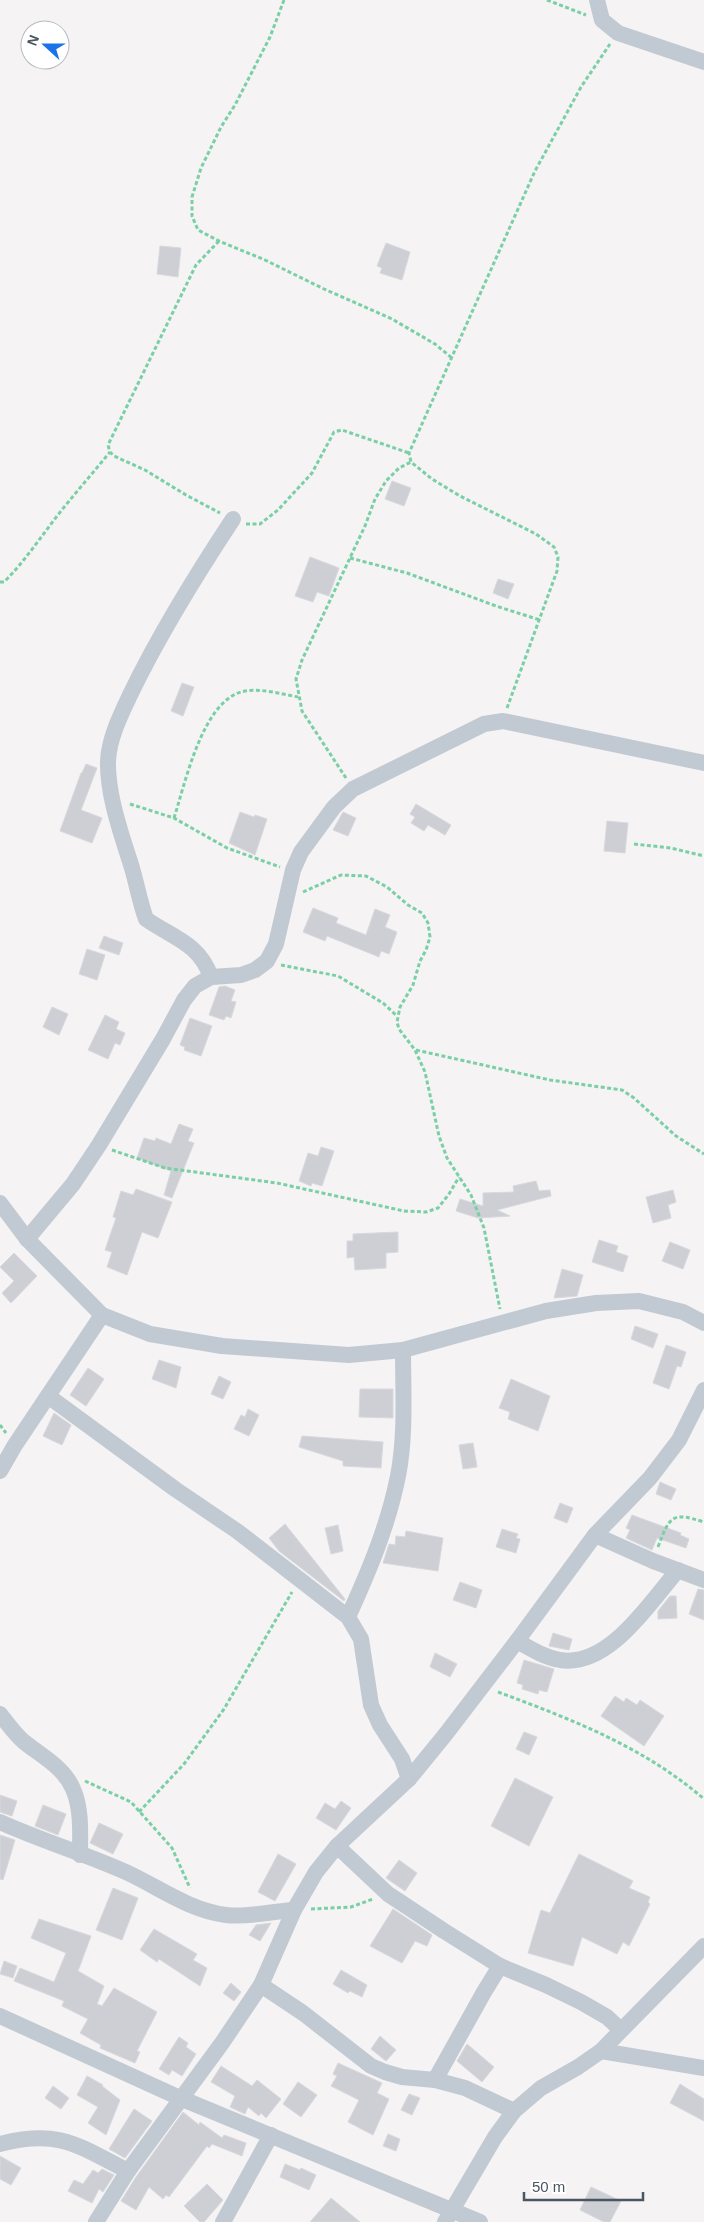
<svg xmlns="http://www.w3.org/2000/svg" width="704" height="2222" font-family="Arial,sans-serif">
	<rect width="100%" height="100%" fill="#f5f3f3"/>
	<g fill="#cdcfd5" stroke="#d7d9de">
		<polygon points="386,243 410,252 402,280 380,273 382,268 377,266"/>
		<polygon points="160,246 181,248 178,277 157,274"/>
		<polygon points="392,481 411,488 404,506 385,499"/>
		<polygon points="310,557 339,568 329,596 317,592 313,602 295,596"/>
		<polygon points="498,579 514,584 508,599 493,593"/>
		<polygon points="182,683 194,687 183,716 171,711"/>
		<polygon points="86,764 97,768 81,810 102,818 92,843 60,831 81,773 82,773"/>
		<polygon points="416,804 451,825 445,835 428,825 424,831 411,823 415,817 410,814"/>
		<polygon points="240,812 254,817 255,815 267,819 255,855 229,843"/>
		<polygon points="343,812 356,818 348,836 333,830"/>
		<polygon points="607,821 628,823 625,853 604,851"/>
		<polygon points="313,908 338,918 336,923 366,935 375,909 390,915 385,927 397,932 389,954 381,951 379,957 327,936 325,941 303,932"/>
		<polygon points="104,936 123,943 119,955 99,948"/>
		<polygon points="87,949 105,955 97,980 79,974"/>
		<polygon points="225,986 235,990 231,1001 236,1002 231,1018 226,1016 224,1020 209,1015 219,987"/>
		<polygon points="52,1007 68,1014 59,1035 43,1027"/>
		<polygon points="105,1015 119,1022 116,1029 125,1033 120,1045 115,1043 108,1059 88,1050"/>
		<polygon points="190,1018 212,1026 201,1056 184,1050 185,1047 180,1045"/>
		<polygon points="179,1124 193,1129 188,1141 194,1143 172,1198 164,1195 171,1171 137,1158 144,1138 155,1141 156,1138 171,1144"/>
		<polygon points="321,1147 334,1151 322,1186 312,1183 311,1186 299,1181 308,1153 318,1156"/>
		<polygon points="536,1181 539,1191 550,1190 551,1196 497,1210 510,1216 478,1218 456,1211 460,1199 483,1206 483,1193 514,1192 513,1186"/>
		<polygon points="136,1189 172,1202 158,1238 142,1232 127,1275 107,1267 112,1252 105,1250 116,1218 113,1217 121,1191 133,1195"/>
		<polygon points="673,1190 676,1202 668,1205 671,1218 653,1223 646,1197"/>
		<polygon points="398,1232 398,1252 386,1253 386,1268 355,1270 354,1257 347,1258 347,1241 353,1241 353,1234"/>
		<polygon points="599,1240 618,1246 616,1252 628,1256 623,1272 592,1262"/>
		<polygon points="670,1242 690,1250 683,1269 662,1261"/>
		<polygon points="14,1253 37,1276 11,1303 2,1293 14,1281 0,1267"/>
		<polygon points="562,1269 583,1275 577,1296 554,1298"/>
		<polygon points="635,1326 658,1334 653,1348 631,1339"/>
		<polygon points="666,1345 686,1352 681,1367 677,1366 669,1389 653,1383"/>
		<polygon points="159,1360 181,1367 176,1388 152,1379"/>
		<polygon points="88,1368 104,1379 86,1406 70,1395"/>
		<polygon points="219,1376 231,1382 223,1399 211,1394"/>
		<polygon points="511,1379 550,1396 538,1431 508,1419 510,1412 499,1408"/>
		<polygon points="360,1389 393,1389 393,1418 359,1417"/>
		<polygon points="248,1409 259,1415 249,1436 234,1429 241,1415 245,1417"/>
		<polygon points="54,1413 71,1425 62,1445 43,1436"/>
		<polygon points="302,1436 383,1442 381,1468 343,1466 343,1461 299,1447"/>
		<polygon points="473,1443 477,1467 463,1469 459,1445"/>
		<polygon points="660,1482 676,1489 671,1500 656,1494"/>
		<polygon points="560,1503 573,1508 567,1523 554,1518"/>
		<polygon points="632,1515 681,1533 680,1535 689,1539 686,1548 657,1538 652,1550 626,1538 630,1530 626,1528"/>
		<polygon points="285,1524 345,1599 344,1601 279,1551 269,1538"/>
		<polygon points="338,1525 343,1551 331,1554 325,1528"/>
		<polygon points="502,1529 518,1534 516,1538 520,1539 516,1553 496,1547"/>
		<polygon points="406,1531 443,1538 438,1571 383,1563 389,1544 395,1545 396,1536 405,1537"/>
		<polygon points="460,1582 482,1590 476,1608 453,1600"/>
		<polygon points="698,1589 704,1590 704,1620 689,1614"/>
		<polygon points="670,1596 676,1596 677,1618 658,1619 658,1611"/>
		<polygon points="553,1633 572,1639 569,1650 549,1646"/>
		<polygon points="435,1653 457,1664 450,1677 430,1667"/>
		<polygon points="524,1660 554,1669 547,1692 539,1690 538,1694 522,1689 523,1685 517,1683"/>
		<polygon points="615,1696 624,1702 626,1698 637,1705 640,1700 664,1716 644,1746 601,1716"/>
		<polygon points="524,1732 537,1737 529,1755 516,1749"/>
		<polygon points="515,1778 553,1797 529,1846 491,1826"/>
		<polygon points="0,1795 17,1801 12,1816 0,1812"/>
		<polygon points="341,1801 351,1808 336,1830 316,1818 325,1803 335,1809"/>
		<polygon points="43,1805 66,1814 58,1835 35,1826"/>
		<polygon points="99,1823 123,1834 113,1854 90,1843"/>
		<polygon points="0,1835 15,1840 3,1880 0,1879"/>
		<polygon points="278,1854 296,1864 275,1901 258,1892"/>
		<polygon points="579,1854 633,1881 629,1888 650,1897 648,1902 650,1904 629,1946 623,1942 617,1954 582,1937 573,1966 528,1953 541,1910 550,1913"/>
		<polygon points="399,1860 417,1873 405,1891 386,1878"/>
		<polygon points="113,1888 138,1898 122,1940 96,1930"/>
		<polygon points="393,1909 432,1935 427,1946 415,1941 402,1963 370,1946"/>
		<polygon points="39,1919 91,1936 78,1971 104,1986 97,2004 102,2006 114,1988 157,2012 137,2051 140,2052 135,2063 100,2048 101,2045 80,2033 88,2019 62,2006 64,2001 14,1981 20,1968 54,1982 66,1953 31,1938"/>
		<polygon points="271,1923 260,1941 249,1935 256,1925"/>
		<polygon points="154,1929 197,1954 193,1960 207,1968 200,1986 159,1959 157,1962 140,1950"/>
		<polygon points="4,1961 17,1966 13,1978 0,1974"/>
		<polygon points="341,1970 367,1985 362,1997 350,1991 348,1993 333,1984"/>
		<polygon points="231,1983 241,1992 234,2001 223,1993"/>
		<polygon points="380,2036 396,2050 386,2061 371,2049"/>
		<polygon points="179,2037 188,2043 186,2047 196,2054 182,2076 172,2070 169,2075 159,2069"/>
		<polygon points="467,2044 494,2067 482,2082 457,2061"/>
		<polygon points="338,2063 382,2083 377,2093 389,2099 373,2135 348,2122 359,2100 331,2086 337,2076 333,2074"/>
		<polygon points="221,2066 252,2086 257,2080 281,2099 266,2118 261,2113 259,2116 248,2107 245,2114 230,2107 235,2096 211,2082"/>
		<polygon points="87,2076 103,2085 102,2086 120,2100 106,2135 88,2123 98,2107 77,2095"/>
		<polygon points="298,2082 317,2095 301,2117 283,2104"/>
		<polygon points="680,2084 704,2099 704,2121 670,2103"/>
		<polygon points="53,2086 69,2098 61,2109 45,2098"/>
		<polygon points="409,2094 420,2098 412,2115 401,2110"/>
		<polygon points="134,2109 152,2121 125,2158 109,2149"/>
		<polygon points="183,2112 199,2125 200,2122 222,2138 224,2135 246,2143 242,2156 212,2144 209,2148 207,2146 169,2197 166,2195 163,2199 149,2187 136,2210 121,2201 136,2177"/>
		<polygon points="388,2134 400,2139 396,2151 383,2146"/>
		<polygon points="0,2156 21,2168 11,2185 0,2179"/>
		<polygon points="285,2164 300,2170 301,2168 316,2175 309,2190 280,2177"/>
		<polygon points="102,2169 114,2175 103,2192 99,2189 92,2203 68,2191 74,2180 83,2184 93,2170 98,2173"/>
		<polygon points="207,2184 223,2200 204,2222 200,2222 184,2206"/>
		<polygon points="591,2187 621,2201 610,2222 604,2222 580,2210"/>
		<polygon points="331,2198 360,2222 310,2222"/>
	</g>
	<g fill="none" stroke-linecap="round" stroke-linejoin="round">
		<g stroke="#7ad0a6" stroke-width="3" stroke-dasharray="4 2.5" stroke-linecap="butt">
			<polyline points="284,0 270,37 235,105 221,127 201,168 192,197 192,216 198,230 219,241 265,260 324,289 392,319 435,344 452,358"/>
			<polyline points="547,0 586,15"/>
			<polyline points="219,241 196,265 108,445 110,452 114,456 145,470 186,495 220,513"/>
			<polyline points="246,524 260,524 278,510 312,473 334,432 342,430 409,453"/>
			<polyline points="350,558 407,573 496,606 540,620"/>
			<path d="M0,582H4C29,557 47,527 70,500C83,484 97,468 110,452"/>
			<polyline points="507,708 557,571 558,557 554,547 536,534 460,496 432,479 411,462 409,453 535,171 581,87 610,44"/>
			<polyline points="346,778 302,711 296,679 302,660 365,526 375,499 386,481 399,468 411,462"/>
			<polyline points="130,804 174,818 227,848 280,867"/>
			<path d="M174,818C185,784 202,703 241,692C258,687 281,694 298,697"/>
			<polyline points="634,844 671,848 704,856"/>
			<polyline points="303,892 341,875 366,876 387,887 408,905 422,913 428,923 430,937 426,950 420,961 413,985 400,1007 397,1022 399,1029 415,1050 425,1072 439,1136 447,1158 471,1195 484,1228 500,1309"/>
			<polyline points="281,965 338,976 383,1003 397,1016"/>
			<polyline points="416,1050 550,1080 622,1090 634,1098 676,1136 704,1154"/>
			<polyline points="112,1150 165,1168 277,1183 404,1211 426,1212 438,1208 449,1194 459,1177"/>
			<polyline points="0,1425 6,1433"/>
			<path d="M658,1547C670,1515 672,1512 704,1522"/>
			<path d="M498,1692C571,1719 644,1747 704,1799"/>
			<polyline points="85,1781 131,1802 172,1848 190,1888"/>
			<polyline points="139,1812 184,1764 224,1709 292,1592"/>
			<polyline points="311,1909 351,1907 373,1899"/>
		</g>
		<g stroke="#c1cad2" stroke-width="16">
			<polyline points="597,0 602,20 618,33 704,62"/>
			<path d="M211,977C199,943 173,938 146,919C140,903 137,885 132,868C122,836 107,795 108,761C109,738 121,714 131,693C160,633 196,575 233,519"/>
			<polyline points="0,1203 27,1239 102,1315 150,1334 222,1346 349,1355 403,1350 546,1311 596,1303 639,1301 683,1312 704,1323"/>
			<polyline points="27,1239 73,1184 99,1145 163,1039 184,1000 195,986 211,977 241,975 255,970 267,961 276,944 293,870 301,852 334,807 353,789 484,724 503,721 704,763"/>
			<polyline points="48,1396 175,1489 237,1531 348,1617 361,1639 371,1705 380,1725 402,1759 409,1779"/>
			<polyline points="0,1471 15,1445 102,1315"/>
			<polyline points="595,1535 653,1561 704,1580"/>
			<path d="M348,1617C369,1571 388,1526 398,1476C406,1435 403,1391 403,1350"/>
			<path d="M517,1641C531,1649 544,1657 560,1660C609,1668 650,1602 678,1570"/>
			<path d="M0,1714C7,1723 15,1734 23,1741C41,1756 64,1767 73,1789C82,1809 80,1834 80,1855"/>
			<path d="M0,1822C42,1841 86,1854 128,1873C160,1888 189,1910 226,1915C248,1918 272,1911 294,1910"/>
			<polyline points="337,1846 388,1894 444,1931 500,1966 546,1985 581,2002 607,2017 621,2030"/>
			<polyline points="261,1985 303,2013 371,2066 385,2072 402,2077 435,2080 465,2088 514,2111"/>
			<polyline points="0,2016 180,2098 480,2222"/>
			<polyline points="601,2051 704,2068"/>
			<polyline points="435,2080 484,1992 500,1966"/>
			<path d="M0,2144C59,2129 77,2145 128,2171"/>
			<polyline points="96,2222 128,2171 222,2043 261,1985 294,1910 316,1872 337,1846 409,1779 445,1735 517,1641 595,1535 650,1478 679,1440 704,1390"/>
			<polyline points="223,2222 271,2135"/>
			<polyline points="445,2222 495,2137 514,2111 541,2088 578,2067 601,2051 704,1946"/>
		</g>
	</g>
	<g transform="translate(45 45) rotate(291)"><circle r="24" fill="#ffffff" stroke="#b7bbc0"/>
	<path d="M0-4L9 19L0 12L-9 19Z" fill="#1a73e8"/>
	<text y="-8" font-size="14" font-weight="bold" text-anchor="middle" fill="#4a5661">N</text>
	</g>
	<path d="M524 2192v8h119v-8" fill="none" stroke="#4a5661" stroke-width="2.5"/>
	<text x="532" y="2192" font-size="15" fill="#4a5661" stroke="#ffffff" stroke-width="4" paint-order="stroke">50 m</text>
</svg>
